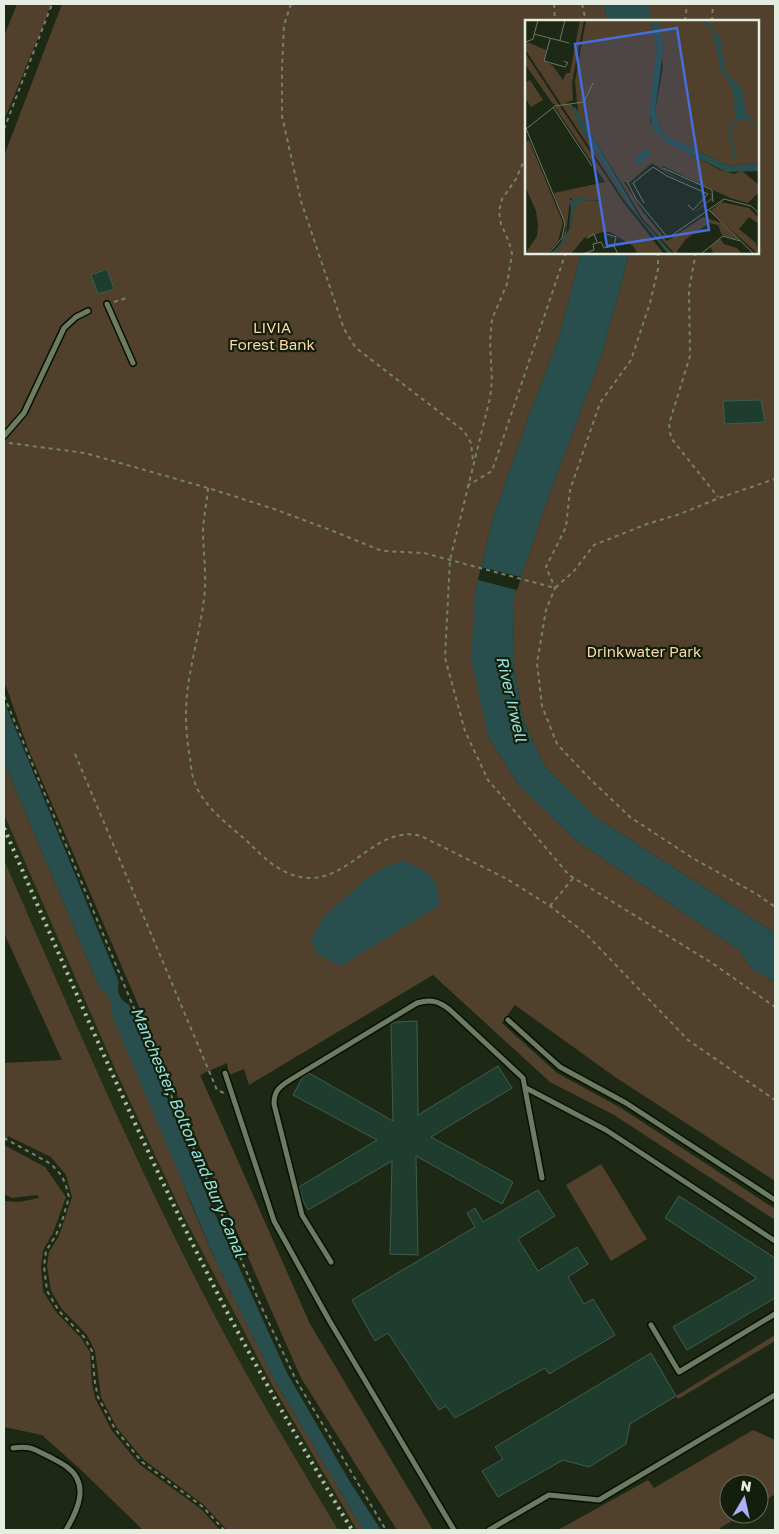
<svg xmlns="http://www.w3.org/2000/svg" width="779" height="1534" font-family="'Golos Text',sans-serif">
	<rect width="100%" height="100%" fill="#1d2914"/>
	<polygon fill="#223116" points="4,762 100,989 107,992 217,1264 274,1379 363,1530 320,1530 4,933"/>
	<g fill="#51402c">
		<polygon points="17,4 51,4 45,21 4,120 4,36"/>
		<polygon points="62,4 604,4 607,21 526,21 526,252 581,253 558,340 529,416 493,517 475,593 488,736 518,784 574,839 739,950 752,969 775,982 775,1181 615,1077 515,1005 502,1023 557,1073 621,1108 775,1209 775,1220 614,1115 550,1082 433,975 249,1085 244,1069 229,1075 227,1063 200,1075 310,1324 433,1530 397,1530 301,1378 170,1079 28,748 4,681 4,156"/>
		<polygon points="650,4 775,4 775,933 597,818 546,768 524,722 513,664 514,598 544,509 601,357 625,270 628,253 758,252 758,21 650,21"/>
		<polygon points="4,762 100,989 107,992 193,1209 217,1264 274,1379 363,1530 357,1530 270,1381 182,1213 116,1071 4,814"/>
		<path d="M4,860C77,1027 149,1197 237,1357C269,1415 304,1473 338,1530H227L204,1505L144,1460L117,1428L101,1397L95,1351L87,1335L62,1309L51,1291L47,1266L49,1252L59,1236L72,1197L66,1175L51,1157L8,1136L4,1144V1063L62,1060L4,933Z"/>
		<polygon points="4,1145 45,1167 66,1197 53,1233 43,1250 41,1267 43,1291 56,1312 81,1338 90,1352 92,1383 95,1398 112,1431 139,1464 201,1509 220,1530 143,1530 80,1469 42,1435 4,1427 4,1201 19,1202 39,1198 37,1195 12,1198 4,1194"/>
		<polygon points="601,1164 647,1239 611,1261 566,1185"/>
		<polygon points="775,1335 775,1341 678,1399 676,1396"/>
		<polygon points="753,1430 775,1440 775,1494 759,1504 759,1484 729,1484 729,1514 743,1514 717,1530 558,1530 648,1480 654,1488"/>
	</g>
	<g fill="#284f4e">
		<polygon points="604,4 650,4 650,21 607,21"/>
		<polygon points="581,253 628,253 625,270 601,357 544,509 514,598 513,664 524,722 546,768 597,818 775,933 775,982 752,969 739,950 574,839 518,784 488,736 471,658 475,593 493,517 529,416 558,340"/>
		<path d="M4,701L119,982C116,992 120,1000 129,1005L210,1203L287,1373L350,1482L381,1530H363L274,1379L217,1264L111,1013L112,1006L107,993L100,989L4,762Z"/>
		<polygon points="404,861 427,872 436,883 440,905 341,966 317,954 311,940 323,917 366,879 385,867"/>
	</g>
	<polygon fill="#1d2914" points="481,567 521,577 517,590 478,580"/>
	<g fill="#1e3d2e" stroke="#405c4e">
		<polygon points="107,269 114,289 98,294 91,275"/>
		<polygon points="761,400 765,422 725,424 723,401"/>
		<polygon points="417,1021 418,1115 498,1066 512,1088 431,1137 513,1182 502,1204 416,1156 418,1255 390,1254 392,1161 308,1210 303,1201 299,1187 377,1140 293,1095 303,1077 309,1073 393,1121 391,1024 395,1022"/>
		<polygon points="538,1190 555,1216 518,1239 538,1271 577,1247 588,1264 568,1277 584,1304 593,1299 615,1335 549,1374 545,1368 455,1418 446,1406 439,1410 388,1333 375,1341 352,1300 475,1227 467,1213 475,1208 483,1222"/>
		<polygon points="679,1196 775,1258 775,1298 687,1350 673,1327 757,1278 665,1218"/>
		<polygon points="651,1353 676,1396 630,1424 626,1444 589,1467 563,1460 498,1497 482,1471 503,1459 495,1447"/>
	</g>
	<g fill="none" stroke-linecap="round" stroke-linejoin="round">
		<g stroke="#071101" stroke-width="8">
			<g id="lane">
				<polyline points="107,304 133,363"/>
				<polyline points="4,436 24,413 64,328 76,317 88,311"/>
				<polyline points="508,1020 560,1067 626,1103 775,1200"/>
				<polyline points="225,1073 274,1221 329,1320 454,1530"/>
				<polyline points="526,1088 606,1130 775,1241"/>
				<path d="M331,1262L302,1215L274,1104C274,1091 279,1087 290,1080L417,1003C431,999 439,1001 450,1010L523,1078L542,1178"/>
				<polyline points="651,1325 679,1372 775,1314"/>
				<path d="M13,1448C30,1445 35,1450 50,1457C55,1460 62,1463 67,1467C90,1484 78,1510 66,1530"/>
				<polyline points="489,1530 549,1495 599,1500 775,1395"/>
			</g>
		</g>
		<g stroke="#76806f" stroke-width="2" stroke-dasharray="4 4" stroke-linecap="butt">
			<polyline points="291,4 284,25 282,68 282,116 301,201 344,329 356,348 464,431 471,443 473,461"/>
			<polyline points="554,4 555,21"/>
			<polyline points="582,4 586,21"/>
			<polyline points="685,21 687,4"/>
			<polyline points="712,21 713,4"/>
			<polyline points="4,129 52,4"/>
			<polyline points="526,156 516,179 502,199 499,211 501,224 509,242 512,254 507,284 492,319 490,342 492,381 490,398 450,560 445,658 465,731 488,780 569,875 712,963 775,1007"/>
			<polyline points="658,252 658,269 650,303 631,360 600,403 570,490 566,527 546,567 555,588 546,610 537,663 542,706 557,744 590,779 630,817 691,857 758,895 775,907"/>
			<polyline points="696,252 689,290 690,356 669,424 671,438 718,497"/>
			<polyline points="114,302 126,298"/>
			<polyline points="9,443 85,453 208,488 274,509 333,531 382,551 424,553 555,588 574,571 594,545 647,524 680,514 719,498 775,479"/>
			<polyline points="467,486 492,471 566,252"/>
			<path d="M208,488C207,501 204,515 203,529C203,549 206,569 205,589C202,625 191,659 187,694C185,716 186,736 190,758C191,765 191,773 194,780C201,805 229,825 248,842C265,859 282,876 308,878C351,880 377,824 421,836L507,879L550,906L585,933L688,1040L775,1100"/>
			<polyline points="4,696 138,1018 261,1306 296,1380 386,1530"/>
			<polyline points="75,754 217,1090 224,1093"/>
			<polyline points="550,906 574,877"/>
			<polyline points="4,1138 51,1164 62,1176 66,1186 69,1197 63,1218 56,1235 46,1251 44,1266 47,1291 59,1311 84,1337 92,1351 95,1383 98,1397 115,1429 142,1462 203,1507 224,1530"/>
		</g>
		<use href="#lane" stroke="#6c7b62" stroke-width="5"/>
		<path stroke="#b3bcad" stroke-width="4" stroke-dasharray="2.5 5" stroke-linecap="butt" d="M4,828C74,989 144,1151 225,1308C265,1383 308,1457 352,1530"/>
	</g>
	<g text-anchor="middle" stroke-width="4.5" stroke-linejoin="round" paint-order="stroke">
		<g font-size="15" fill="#fdd6a7" stroke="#141f0b">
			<text x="272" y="333">LIVIA<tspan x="272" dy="17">Forest Bank</tspan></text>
			<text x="644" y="657">Drinkwater Park</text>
		</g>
		<g font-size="16" font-style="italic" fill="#95e1de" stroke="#141f0b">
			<text transform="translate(512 699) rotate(77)" y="6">River Irwell</text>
			<text transform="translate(189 1132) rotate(67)" y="6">Manchester, Bolton and Bury Canal</text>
		</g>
	</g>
	<g transform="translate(525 20)">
		<rect width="234" height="234" fill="#1d2914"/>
		<path d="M55,0H59L47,63L48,80L40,83L47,85L54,105L105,186L143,234L99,180L0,29L2,22L21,30L19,41L27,45L38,60L41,53H45ZM61,0H125L132,28L125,101L143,122L195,150L209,154L217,151L234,165V172L223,183L205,178L138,146L137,148L145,154L186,173L187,180L168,194L186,178L185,172L145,155L127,143L105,162H99L118,192L142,221L178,197L197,203L214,220L197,215L193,205L184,203L161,219L152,231L154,234H150L118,199L53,93L50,61ZM133,0L234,1V143L204,146L137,114L130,92L138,47ZM0,33L98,182L139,234H113L108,226L85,212H78L59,218L46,234H25L36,223L41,208L29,173L80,162L30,87L33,86L28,84L0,44ZM45,178L49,181L56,177L76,181L60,180L50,186L45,209L41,216ZM5,60L18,80L6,87L0,78V63ZM4,120L38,203L33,221L22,234H0L12,216L13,205L11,191L0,166V122ZM196,182L224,188L234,198V204L224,197L214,209L231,223L233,234L185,191ZM195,219L199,224L212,228L217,234H189L185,227Z" fill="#51402c" fill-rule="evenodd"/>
		<path d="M125,0H133L138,29L130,92L137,114L204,146L234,143V151L201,152L143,123L129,111L124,92L132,28ZM173,0H181L195,17L200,52L217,68L221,92L234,108L222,99L211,101L207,68L196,51L187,10ZM50,87L116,199L148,234H143L105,186L54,105L47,88ZM121,129L126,134L115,144L111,143V138ZM56,177L80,181L60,180L50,186L45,209L41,219L36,226L29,234L44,209L46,188L43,179L49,181Z" fill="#284f4e"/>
		<path fill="none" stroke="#284f4e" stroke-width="2.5" d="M211,103L206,105L205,114L211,140"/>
		<path fill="none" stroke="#6d7766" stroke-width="1" d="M9,14L44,23M25,19L19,41L40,47L43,43L39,41M35,20L40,0M1,22L8,19L13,0M28,87L67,146M0,106L40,203L37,218L23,234M1,109L30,86L59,82L68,63M138,148L187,170L188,182M102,161L111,179L143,218L199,179L226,186L234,193M119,183L108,163L128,147L142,156L183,174L168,190L163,185M184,190L229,234M82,214L91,217L89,226M62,218L69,214L72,222M58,234L69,230L68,224L76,222L79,228L89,226L93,234M176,234L198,216L215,221"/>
		<path fill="#456eda" fill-opacity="0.15" stroke="#456eda" stroke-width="2.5" d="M152,8L184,210L82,226L50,24Z"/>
		<rect width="234" height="234" fill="none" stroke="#e5ede0" stroke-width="2.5"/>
	</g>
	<rect width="779" height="1534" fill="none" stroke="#e5ede0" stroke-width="10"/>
	<g transform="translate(744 1499) rotate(9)"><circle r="24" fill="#141f0b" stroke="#687160"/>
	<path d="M0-4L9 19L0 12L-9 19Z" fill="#adaffb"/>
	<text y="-8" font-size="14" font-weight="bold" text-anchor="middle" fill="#e5ede0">N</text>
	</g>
</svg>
